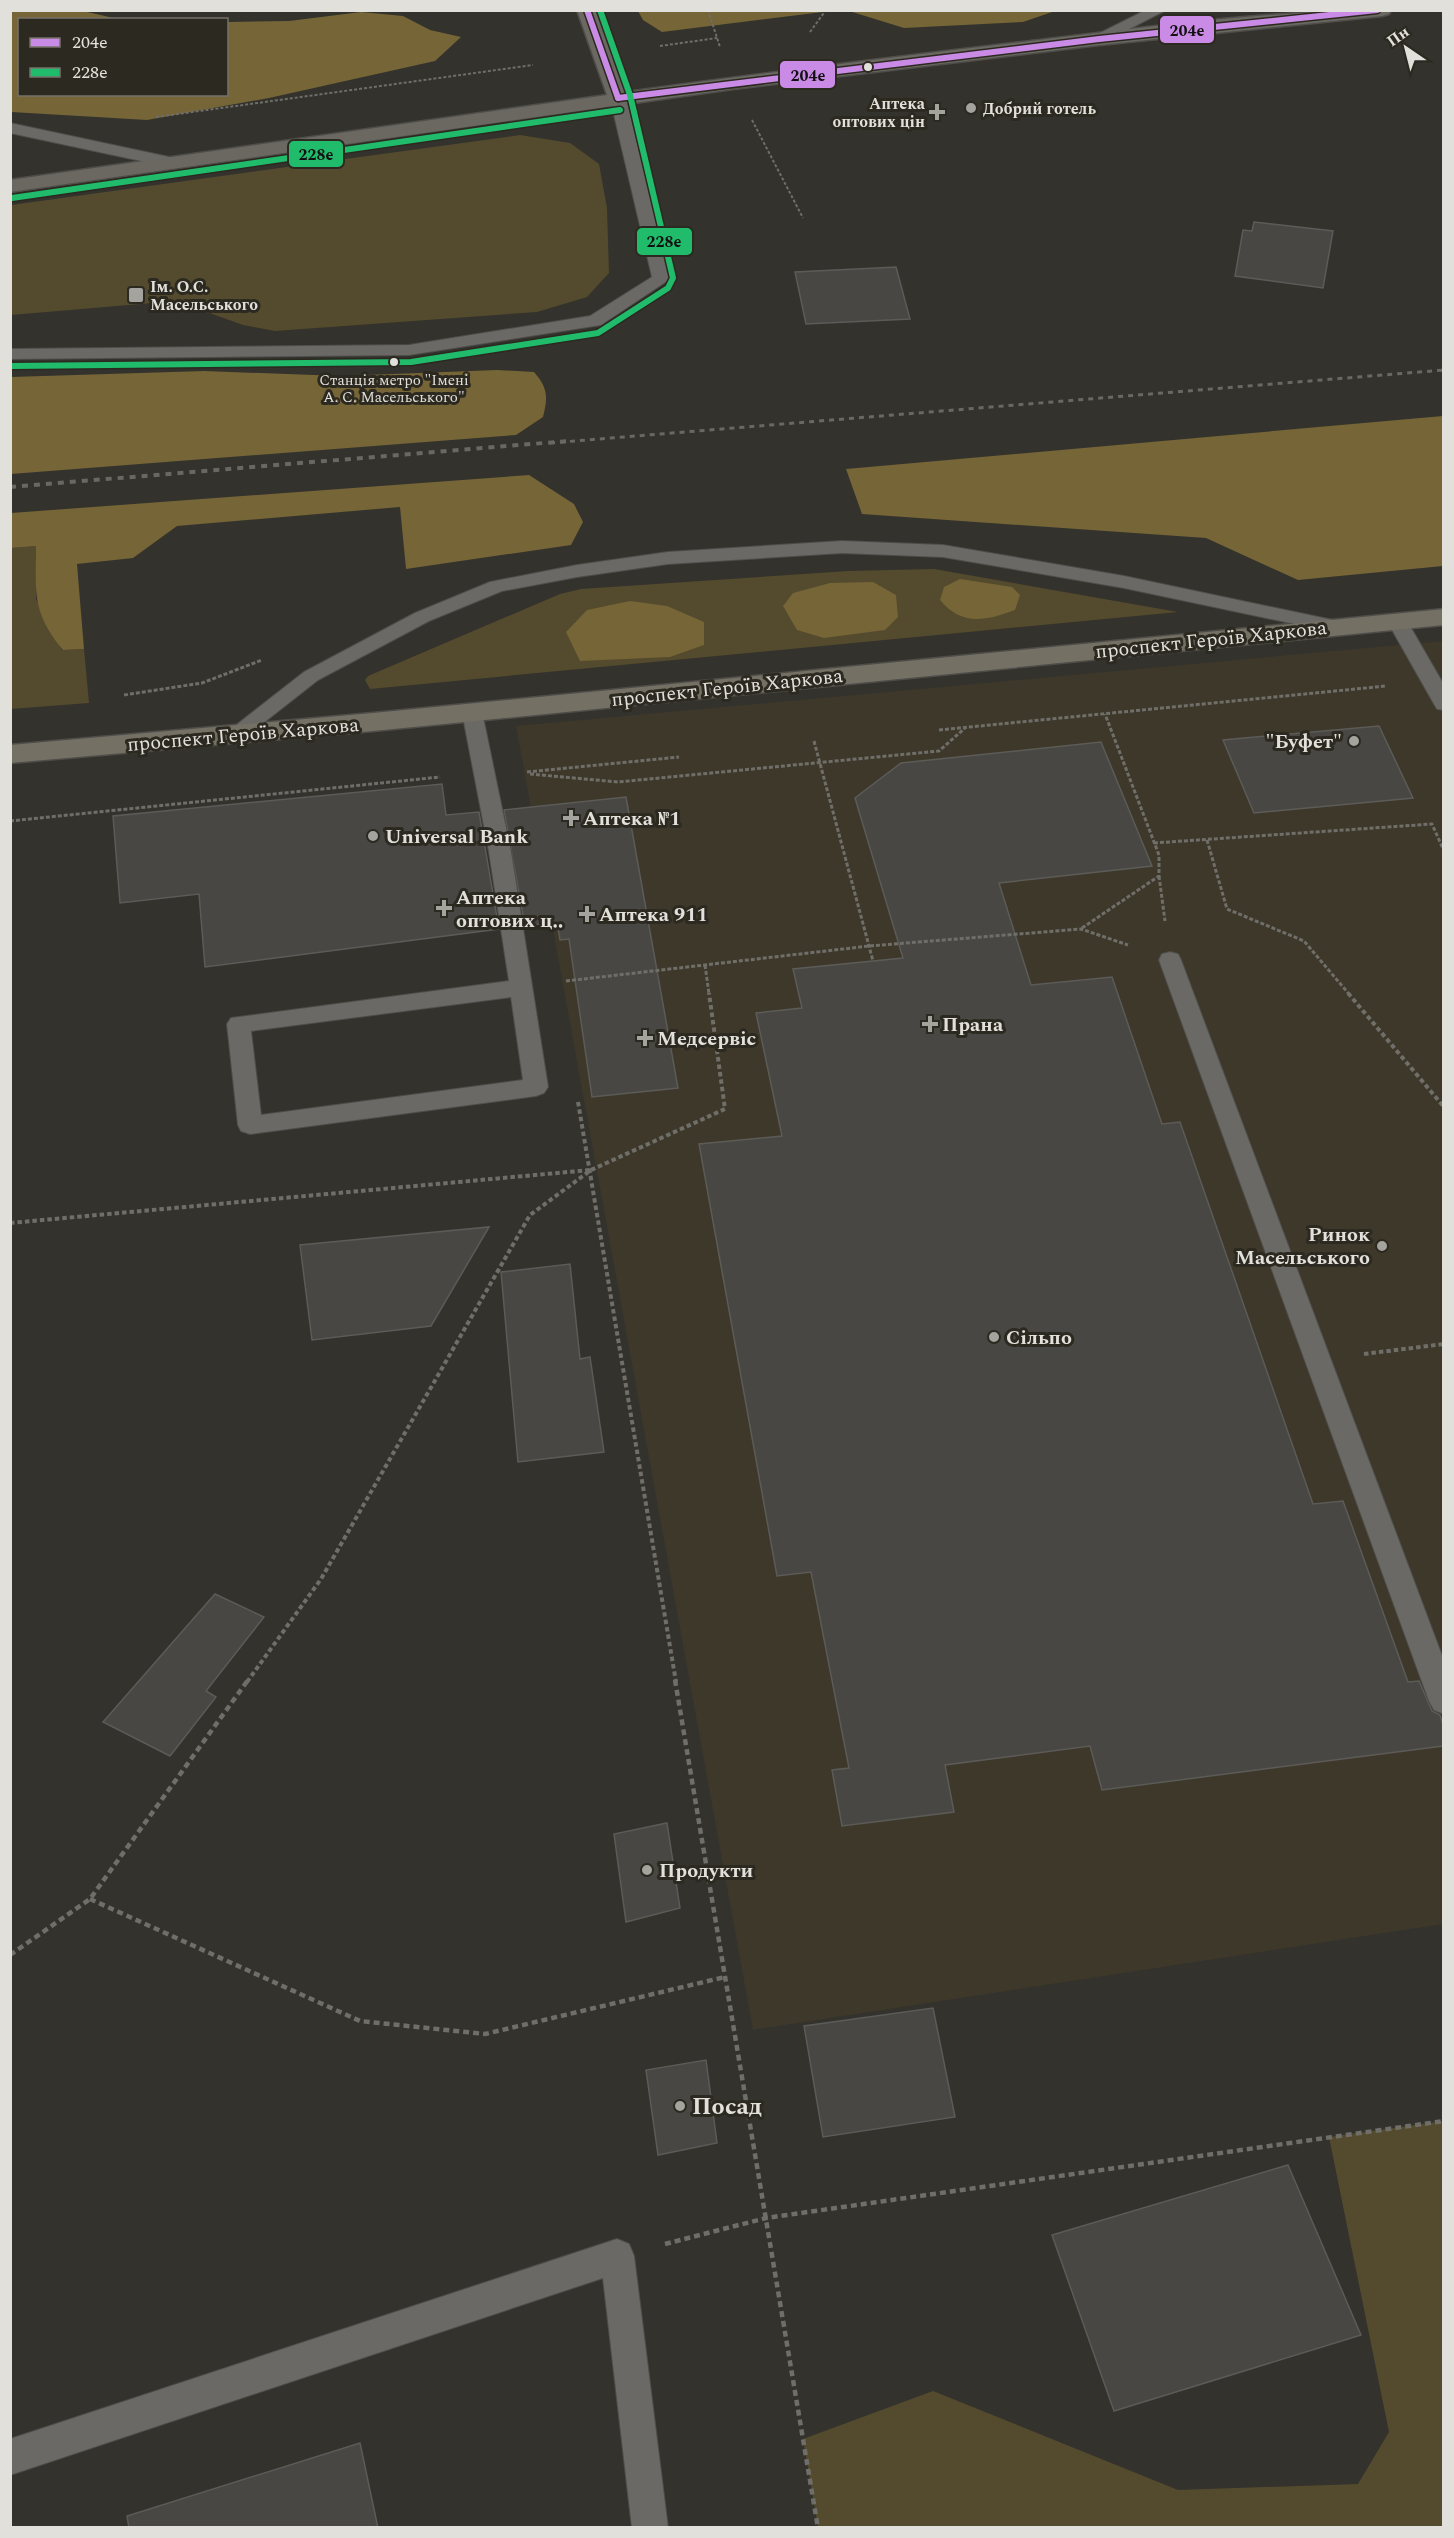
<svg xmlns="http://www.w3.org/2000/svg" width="1454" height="2538" font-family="Spectral,serif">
	<rect width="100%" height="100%" fill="#33322d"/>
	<polygon fill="#3d382a" points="1443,641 1443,1924 753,2030 516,726"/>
	<g fill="#544a2d">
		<polygon points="520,135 570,143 599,164 607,208 609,273 587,297 537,312 275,331 243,325 176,301 11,315 11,205"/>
		<polygon points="36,546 36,599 62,650 84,649 89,703 11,709 11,548"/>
		<polygon points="934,569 1178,612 370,689 365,680 368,676 560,594 581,589 848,571"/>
		<polygon points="1443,2121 1443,2527 818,2527 803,2439 933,2391 1178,2490 1358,2484 1389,2432 1329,2137"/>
	</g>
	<g fill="#756537">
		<polygon points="11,10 83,11 118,19 20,20 20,94 226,94 227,22 289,21 361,12 403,16 430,30 461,37 435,61 269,98 147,120 11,112"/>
		<polygon points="638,11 831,11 662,32 643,20"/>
		<polygon points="849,11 1055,11 1023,22 904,28"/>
		<path d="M497,370L534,372C548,388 548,397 543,417L516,435L11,474V377L204,371L341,376Z"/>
		<polygon points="1443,416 1443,566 1298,580 1206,538 862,514 846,469"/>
		<path d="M529,475L574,504L583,522L571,545L406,569L400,507L177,526L133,558L77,564L84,649L63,650C31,611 36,592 36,546L11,548V513Z"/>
		<path d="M960,579L1012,587L1020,595L1015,610C986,621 961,626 940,600L944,587Z"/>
		<polygon points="873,582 896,595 898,617 885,630 824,638 797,630 783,606 793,593 830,583"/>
		<polygon points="630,601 667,606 704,622 704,645 670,657 580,661 566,632 587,610"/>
	</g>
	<g fill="#494744" stroke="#5c5b57" stroke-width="1.5">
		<polygon points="1254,222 1333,231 1323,288 1235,276 1243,230 1252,231"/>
		<polygon points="896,267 910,319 806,324 795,272"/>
		<polygon points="1379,726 1413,798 1254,813 1223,740"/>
		<polygon points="1101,742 1152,866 999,883 1031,985 1112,977 1162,1124 1180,1122 1313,1504 1343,1501 1408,1682 1419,1681 1432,1711 1440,1715 1443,1725 1443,1746 1102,1790 1090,1746 945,1765 954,1812 842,1826 832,1770 849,1768 811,1572 777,1576 699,1144 782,1136 756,1013 802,1008 793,969 903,958 855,798 901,763"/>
		<polygon points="442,784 446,815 479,812 499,929 205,967 199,894 120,903 113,816"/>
		<polygon points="626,797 678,1088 592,1097 569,939 560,940 557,922 525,926 504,810"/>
		<polygon points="489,1227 431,1326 312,1340 300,1245"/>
		<polygon points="570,1264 580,1359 590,1357 604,1452 518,1462 501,1272"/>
		<polygon points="215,1594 264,1617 206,1691 216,1697 170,1756 103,1722"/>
		<polygon points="667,1823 680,1908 626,1922 614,1834"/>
		<polygon points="933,2008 955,2117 823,2137 804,2026"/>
		<polygon points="706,2060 717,2143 658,2155 646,2070"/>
		<polygon points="1288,2165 1361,2335 1114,2411 1052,2235"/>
		<polygon points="360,2443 378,2528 129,2528 127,2516"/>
	</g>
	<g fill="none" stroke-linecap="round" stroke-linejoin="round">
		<g stroke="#4f4d49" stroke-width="2">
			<g id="lane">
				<polygon points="1146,10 1166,10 1104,42 1099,44 1091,39 1094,36"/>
				<polygon points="618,93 626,98 670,279 601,325 409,355 10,359 10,349 409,345 590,316 652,277 610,98"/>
				<polygon points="10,123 174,158 182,163 174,168 10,133"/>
				<polygon points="842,541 943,545 1124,576 1333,620 1340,622 1343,626 1340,630 1333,632 1124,588 943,557 842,553 668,564 577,577 502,591 429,621 318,680 244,738 237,740 230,738 226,733 304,672 415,613 490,582 577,565 668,552"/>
				<polygon points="1397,615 1404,617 1407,621 1444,685 1444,710 1437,709 1434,704 1387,621 1390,617"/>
				<path d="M472,705L479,707L482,712L511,852L548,1087L544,1093L536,1096L250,1134L241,1131L238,1125L227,1024L231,1018L509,981L489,852L462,712L465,707ZM511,997L523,1080L261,1115L251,1031Z"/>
				<polygon points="1170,952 1178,954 1181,960 1444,1661 1444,1714 1434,1710 1429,1701 1159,960 1162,954"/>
				<polygon points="617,2239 629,2244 634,2256 668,2528 632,2528 603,2278 10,2475 10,2439"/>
			</g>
		</g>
		<g stroke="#4f4d49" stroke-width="3">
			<path id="secondary" d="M577,10H597L626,92C761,73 896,57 1031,41C1150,27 1271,10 1391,10L1389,14L1382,16L1099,45L733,89L10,192V180L607,95Z"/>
		</g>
		<g stroke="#4f4d49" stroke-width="3">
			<polygon id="primary" points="1444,609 1444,625 373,731 10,763 10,745 373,713"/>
		</g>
		<g stroke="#6f6e69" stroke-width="2" stroke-dasharray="3 2" stroke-linecap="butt">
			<polyline points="708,10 720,47"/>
			<polyline points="810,32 826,10"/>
			<polyline points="660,46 717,38"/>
			<polyline points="156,117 533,65"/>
			<polyline points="752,120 803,218"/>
		</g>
		<g stroke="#6f6e69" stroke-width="3" stroke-dasharray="4 2" stroke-linecap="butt">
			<polyline points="124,695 202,683 262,660"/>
			<polyline points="939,730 1386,686"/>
			<polyline points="814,741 873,961"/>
			<polyline points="527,772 679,757"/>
			<polyline points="530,774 618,782 939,751 965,728"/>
			<polyline points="10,821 440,777"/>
			<polyline points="1207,840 1227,909 1304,941 1349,994"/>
			<polyline points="1154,843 1432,824 1444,851"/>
			<polyline points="1159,876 1165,921"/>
			<polyline points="1082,928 1159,876 1159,855 1105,714"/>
			<polyline points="705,965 709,994"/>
			<polyline points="566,981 869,946 1081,929 1128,945"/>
		</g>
		<g stroke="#6f6e69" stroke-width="4" stroke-dasharray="4.5 3" stroke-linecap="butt">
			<polyline points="1348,993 1444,1107"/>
			<polyline points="578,1102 676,1682"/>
			<polyline points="10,1223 590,1170"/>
			<polyline points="1364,1354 1444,1344"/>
			<polyline points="247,1682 321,1579 530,1215 591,1170 725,1109 709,993"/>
		</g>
		<g stroke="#6f6e69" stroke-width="4.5" stroke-dasharray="6 4" stroke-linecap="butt">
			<polyline points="675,1680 818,2528"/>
			<polyline points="90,1899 360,2021 485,2034 725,1977"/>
			<polyline points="10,1955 90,1899 248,1680"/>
			<polyline points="665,2244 766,2218 1444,2121"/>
		</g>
		<use href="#lane" fill="#6a6965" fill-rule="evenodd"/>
		<use href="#secondary" fill="#6a6861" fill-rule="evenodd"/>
		<use href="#primary" fill="#747064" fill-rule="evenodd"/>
		<polyline stroke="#696863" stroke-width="3" stroke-dasharray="5 5" stroke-linecap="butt" points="550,443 1444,370"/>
		<polyline stroke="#696863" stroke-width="4" stroke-dasharray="6 6" stroke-linecap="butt" points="10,487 568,441"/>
		<g stroke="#2c2920" stroke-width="9">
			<g id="bus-1">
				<polyline points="587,10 618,98"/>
				<polyline points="618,98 1099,39 1377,10"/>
			</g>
		</g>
		<g stroke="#2c2920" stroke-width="9">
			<g id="bus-2">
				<polyline points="12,198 620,110"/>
				<polyline points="10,366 411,362 598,333 668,288 673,278 630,95 600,10"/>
			</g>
		</g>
		<use href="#bus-1" stroke="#ca8be6" stroke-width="6"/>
		<use href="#bus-2" stroke="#20bc6c" stroke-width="6"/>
	</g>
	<g fill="#e2e0da" stroke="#2c2920" stroke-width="2">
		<circle cx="868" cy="67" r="5"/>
		<circle cx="394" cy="362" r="5"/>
	</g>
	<g fill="#a5a39d" stroke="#2c2920" stroke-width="2">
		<circle cx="971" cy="108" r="6"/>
		<path d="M934 103h6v6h6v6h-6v6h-6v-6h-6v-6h6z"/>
		<rect x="128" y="287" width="16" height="16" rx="3"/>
		<circle cx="1354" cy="741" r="6"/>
		<path d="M568 809h6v6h6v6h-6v6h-6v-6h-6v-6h6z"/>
		<circle cx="373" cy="836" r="6"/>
		<path d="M441 899h6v6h6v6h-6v6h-6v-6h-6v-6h6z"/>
		<path d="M584 905h6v6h6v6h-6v6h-6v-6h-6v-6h6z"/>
		<path d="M927 1015h6v6h6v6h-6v6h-6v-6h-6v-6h6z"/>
		<path d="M642 1029h6v6h6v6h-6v6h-6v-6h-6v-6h6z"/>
		<circle cx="1382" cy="1246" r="6"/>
		<circle cx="994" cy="1337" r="6"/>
		<circle cx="647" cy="1870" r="6"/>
		<circle cx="680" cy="2106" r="6"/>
	</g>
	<g text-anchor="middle" stroke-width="6" stroke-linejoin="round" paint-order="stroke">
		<g font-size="15" fill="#e2e0da" stroke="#2c2920">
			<text x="394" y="385">Станція метро "Імені<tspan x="394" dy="17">А. С. Масельського"</tspan></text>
		</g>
		<g font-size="16" font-weight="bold" fill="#e2e0da" stroke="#2c2920" text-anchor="start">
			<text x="925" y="109" text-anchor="end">Аптека<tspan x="925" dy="18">оптових цін</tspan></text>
			<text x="983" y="114">Добрий готель</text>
			<text x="150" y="292">Ім. О.С.<tspan x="150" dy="18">Масельського</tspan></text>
		</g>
		<g font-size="20" fill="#e2e0da" stroke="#2c2920">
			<text transform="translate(1211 639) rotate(-6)" y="7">проспект Героїв Харкова</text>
			<text transform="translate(727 687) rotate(-6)" y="7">проспект Героїв Харкова</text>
			<text transform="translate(243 734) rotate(-5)" y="7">проспект Героїв Харкова</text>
		</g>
		<g font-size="20" font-weight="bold" fill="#e2e0da" stroke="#2c2920" text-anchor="start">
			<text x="1342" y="748" text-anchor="end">"Буфет"</text>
			<text x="583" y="825">Аптека №1</text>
			<text x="385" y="843">Universal Bank</text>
			<text x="456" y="904">Аптека<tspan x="456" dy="23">оптових ц‥</tspan></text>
			<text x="599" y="921">Аптека 911</text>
			<text x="942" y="1031">Прана</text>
			<text x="657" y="1045">Медсервіс</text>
			<text x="1370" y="1241" text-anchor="end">Ринок<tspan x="1370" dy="23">Масельського</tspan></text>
			<text x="1006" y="1344">Сільпо</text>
			<text x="659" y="1877">Продукти</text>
		</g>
		<g font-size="24" font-weight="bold" fill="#e2e0da" stroke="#2c2920" text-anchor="start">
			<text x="692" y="2114">Посад</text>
		</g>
	</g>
	<g stroke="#2c2920" stroke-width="2">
		<rect x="1159" y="15" width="56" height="29" rx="6" fill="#ca8be6"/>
		<rect x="779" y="60" width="57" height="29" rx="6" fill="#ca8be6"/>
		<rect x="288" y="140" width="56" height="28" rx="6" fill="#20bc6c"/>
		<rect x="636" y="227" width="57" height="29" rx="6" fill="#20bc6c"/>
	</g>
	<g font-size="16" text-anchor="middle" font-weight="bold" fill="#111">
		<text x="1187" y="36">204е</text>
		<text x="808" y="81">204е</text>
		<text x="316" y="160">228е</text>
		<text x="664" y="247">228е</text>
	</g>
	<rect width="1454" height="2538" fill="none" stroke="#e2e0da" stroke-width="24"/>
	<rect x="18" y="18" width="210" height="78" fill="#2c2920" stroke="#75726a" stroke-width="1.5"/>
	<rect x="30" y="38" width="30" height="9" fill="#ca8be6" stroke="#75726a" stroke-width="1.5"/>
	<text x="72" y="48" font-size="18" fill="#e2e0da">204е</text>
	<rect x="30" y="68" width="30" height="9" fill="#20bc6c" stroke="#75726a" stroke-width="1.5"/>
	<text x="72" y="78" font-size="18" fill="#e2e0da">228е</text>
	<g transform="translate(1406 48) rotate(325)" stroke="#2c2920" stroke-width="4.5" paint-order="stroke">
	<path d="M0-4.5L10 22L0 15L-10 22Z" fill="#e2e0da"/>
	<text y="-9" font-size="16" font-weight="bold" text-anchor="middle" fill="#e2e0da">Пн</text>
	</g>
</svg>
